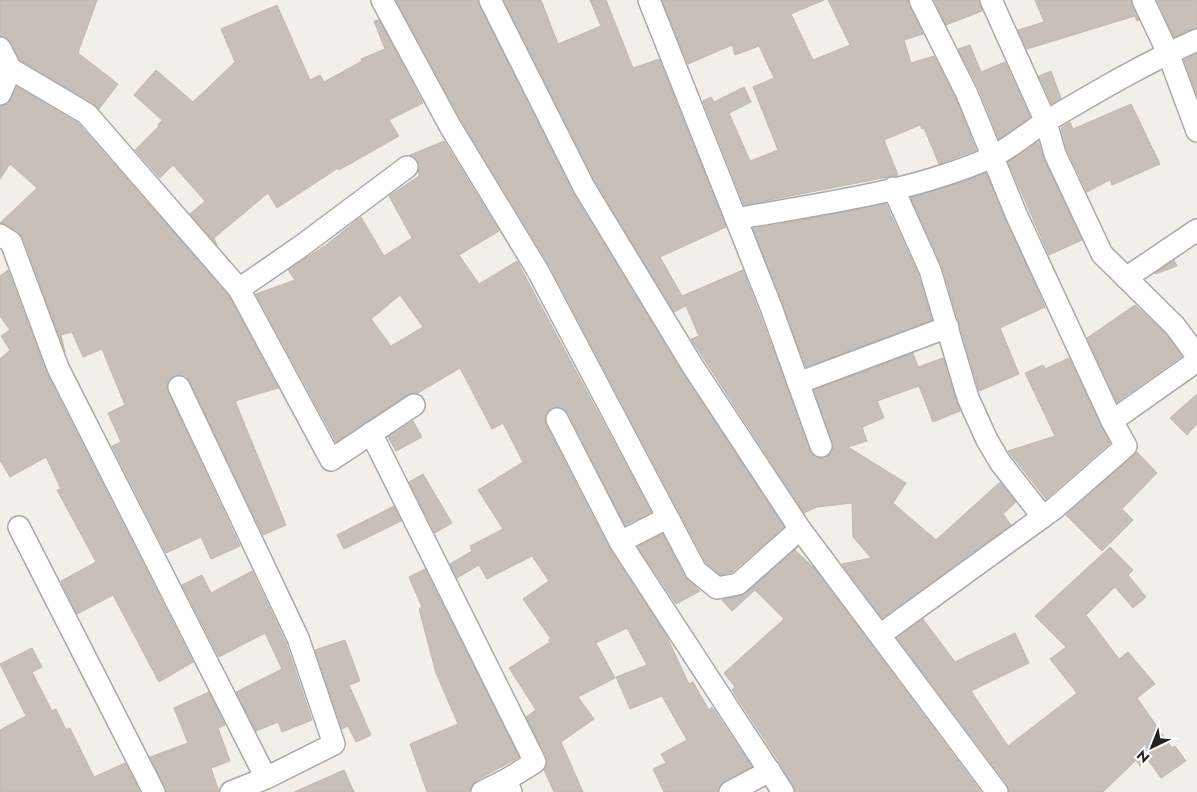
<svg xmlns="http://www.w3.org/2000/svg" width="1197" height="792" font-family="Jost,sans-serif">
	<rect width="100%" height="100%" fill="#f2efe9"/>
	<g fill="#c7bfb8" stroke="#c4b6ab" fill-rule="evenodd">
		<polygon points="0,0 97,0 78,53 118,84 99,109 93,103 20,60 11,42 0,36"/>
		<polygon points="396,0 478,0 573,193 682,372 784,527 732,572 720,575 706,563 549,265 461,120"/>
		<polygon points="504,0 541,0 558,44 601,26 590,0 606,0 633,68 659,59 726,227 660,257 682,296 743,270 813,455 819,458 826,458 833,448 814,390 913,353 918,367 943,358 960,411 933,422 919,386 877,401 884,418 862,427 867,441 848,447 906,483 893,503 936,540 1000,482 1016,502 1003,514 1011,525 882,618 842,564 871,558 853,537 852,503 817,507 804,513 691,339 699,336 686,306 674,312 595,181"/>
		<polygon points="662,0 824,0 791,14 813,60 850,45 828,0 908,0 923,34 904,40 911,63 934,56 956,99 976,150 939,164 924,128 922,129 920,125 884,140 898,175 744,205 703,101 711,97 714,102 744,87 751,102 729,113 750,161 778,150 753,87 774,78 759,46 735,55 732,45 688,64"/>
		<polygon points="934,0 979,0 982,11 946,25"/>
		<polygon points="1035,0 1131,0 1139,20 1137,21 1135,16 1027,49 1018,30 1044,22"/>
		<polygon points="1157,0 1197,0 1197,28 1174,37"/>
		<polygon points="277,5 310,80 320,75 324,82 362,61 361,59 385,49 374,21 379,20 423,103 389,120 399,136 339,170 338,168 277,208 268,193 214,238 217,245 190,214 205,201 173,165 160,178 135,150 159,126 158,125 162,120 134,95 156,70 193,102 235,62 221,29"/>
		<polygon points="970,45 981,72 1005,62 1030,117 999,139 979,89 958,49"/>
		<polygon points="1197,54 1197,95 1184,60"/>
		<polygon points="1051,71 1061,98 1052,104 1039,76"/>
		<polygon points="17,87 79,124 229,296 278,388 235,401 286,525 263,535 190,382 186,376 174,376 168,380 168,392 240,546 211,559 201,537 166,553 112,446 121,442 108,413 125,405 102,349 83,357 72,332 61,335 65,352 23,238 18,231 0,223 37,188 10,164 0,179 0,106 8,104"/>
		<polygon points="1131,104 1160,164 1112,185 1110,180 1087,192 1067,150 1061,128 1070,122 1073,129"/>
		<path d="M444,141L499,231L459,255L479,284L517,261L651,512L625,525L568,413L557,407L547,412L545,418L546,425L609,548L665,633L689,684L693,682L709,710L712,707L752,767L724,781L718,792H664L653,769L666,763L661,754L687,740L662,696L630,709L616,677L647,665L627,628L596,643L615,678L578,697L594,719L561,742L583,792H554L544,770L547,763L546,756L526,717L536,710L509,668L550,642L548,640L551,639L523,599L549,581L532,556L487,579L479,565L457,578L450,564L472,551L470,546L503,529L478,490L523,462L503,423L492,429L460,368L418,393L407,395L336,442L256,294L295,280L288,270L326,245L361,217L384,256L412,238L389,196L419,176L417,160L410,155ZM400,295L423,327L391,346L371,319Z"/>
		<polygon points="1038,142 1044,159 1082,240 1049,255 1008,162"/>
		<polygon points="986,173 1045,307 1000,328 1019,374 979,391 942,266 911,198"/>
		<polygon points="886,204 918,274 932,320 806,367 753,229"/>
		<polygon points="1174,260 1177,266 1155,274 1155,273"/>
		<polygon points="8,270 47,374 193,662 159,682 113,595 77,614 61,581 96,562 57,490 61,489 46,457 10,477 0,460 0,359 10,350 1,336 10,330 0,316 0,276"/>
		<polygon points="1135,305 1166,334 1182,356 1117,402 1087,338"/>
		<polygon points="1069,358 1110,443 1046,499 1008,451 1055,436 1025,373 1043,365 1045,369"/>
		<polygon points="1197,394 1197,424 1187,435 1170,418"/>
		<polygon points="413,421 422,437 396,451 388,437"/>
		<polygon points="1137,452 1157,473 1122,509 1133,520 1102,551 1066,515"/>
		<polygon points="423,474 452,523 435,533 409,482"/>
		<polygon points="394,506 401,521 344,549 337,535"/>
		<polygon points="663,534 685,577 700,591 676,604 638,547"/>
		<polygon points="798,547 795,550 813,567 981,792 795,792 781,765 732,690 735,687 724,673 784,619 755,590 732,611 722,600 746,593"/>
		<polygon points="1110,547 1133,570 1128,575 1146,597 1133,608 1115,587 1086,615 1119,659 1128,652 1155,684 1137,698 1172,748 1175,746 1186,761 1161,778 1148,760 1140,766 1136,760 1103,792 1009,792 1007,784 897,638 923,619 955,662 1015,633 1029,663 971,691 1008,746 1077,693 1050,659 1066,647 1035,616"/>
		<polygon points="425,569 519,757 476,781 471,786 470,792 427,792 410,744 458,724 436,673 419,609 422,607 409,577"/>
		<polygon points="252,571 286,643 312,720 282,732 278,722 256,731 236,692 282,669 265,633 219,657 182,585 202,575 211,593"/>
		<polygon points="345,640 360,681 349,685 371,735 356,742 348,726 342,729 315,650"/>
		<polygon points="32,648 42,667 32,672 52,711 56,709 66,730 70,728 94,777 125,763 140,792 0,792 0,730 26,716 0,664"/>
		<polygon points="209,692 225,725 218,728 230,761 211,768 219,792 166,792 150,757 188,743 174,708"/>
		<polygon points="344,770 354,792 294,792"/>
	</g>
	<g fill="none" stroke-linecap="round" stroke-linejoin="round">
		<g stroke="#a9a9a9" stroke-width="24">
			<g id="minor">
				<polyline points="382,0 450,126 538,271 696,571 717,588 738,584 800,529"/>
				<polyline points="490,0 584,187 692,365 800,529 997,792"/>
				<polyline points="649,0 771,307 821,446"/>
				<polyline points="991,0 1046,122 1055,154 1102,254 1175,326 1197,356"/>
				<polyline points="1143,0 1168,53 1197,131"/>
				<polyline points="0,48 11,69 0,94"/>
				<polyline points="11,69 87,114 239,289 331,460 414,405"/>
				<polyline points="893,188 930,270 968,398 987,440 1000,462 1043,517"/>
				<path d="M736,219C821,203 910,193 990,158C1010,149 1028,132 1047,121C1096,92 1145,63 1197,40"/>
				<polyline points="0,235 11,242 58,368 266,778"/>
				<polyline points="1126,278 1197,230"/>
				<polyline points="239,289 300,247 407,167"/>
				<polyline points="798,383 948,327"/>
				<polyline points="179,387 298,638 334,744 266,778 231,792"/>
				<polyline points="557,419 620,542"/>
				<polyline points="1112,421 1197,361"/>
				<polyline points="371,433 535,762 506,780 511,792"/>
				<polyline points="667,518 620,542 783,792"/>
				<polyline points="19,527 154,792"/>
				<polyline points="880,635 1055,508 1126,446 1112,421 1016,214 967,94 920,0"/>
				<polyline points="482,792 506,780"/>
				<polyline points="730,792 770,771"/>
			</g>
		</g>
		<use href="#minor" stroke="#fff" stroke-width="21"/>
	</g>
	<g transform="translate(1152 747) rotate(223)" stroke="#ffffff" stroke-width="4" paint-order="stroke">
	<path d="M0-4L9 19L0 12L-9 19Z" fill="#222222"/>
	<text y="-8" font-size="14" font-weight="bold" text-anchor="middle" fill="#222222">N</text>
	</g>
</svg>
